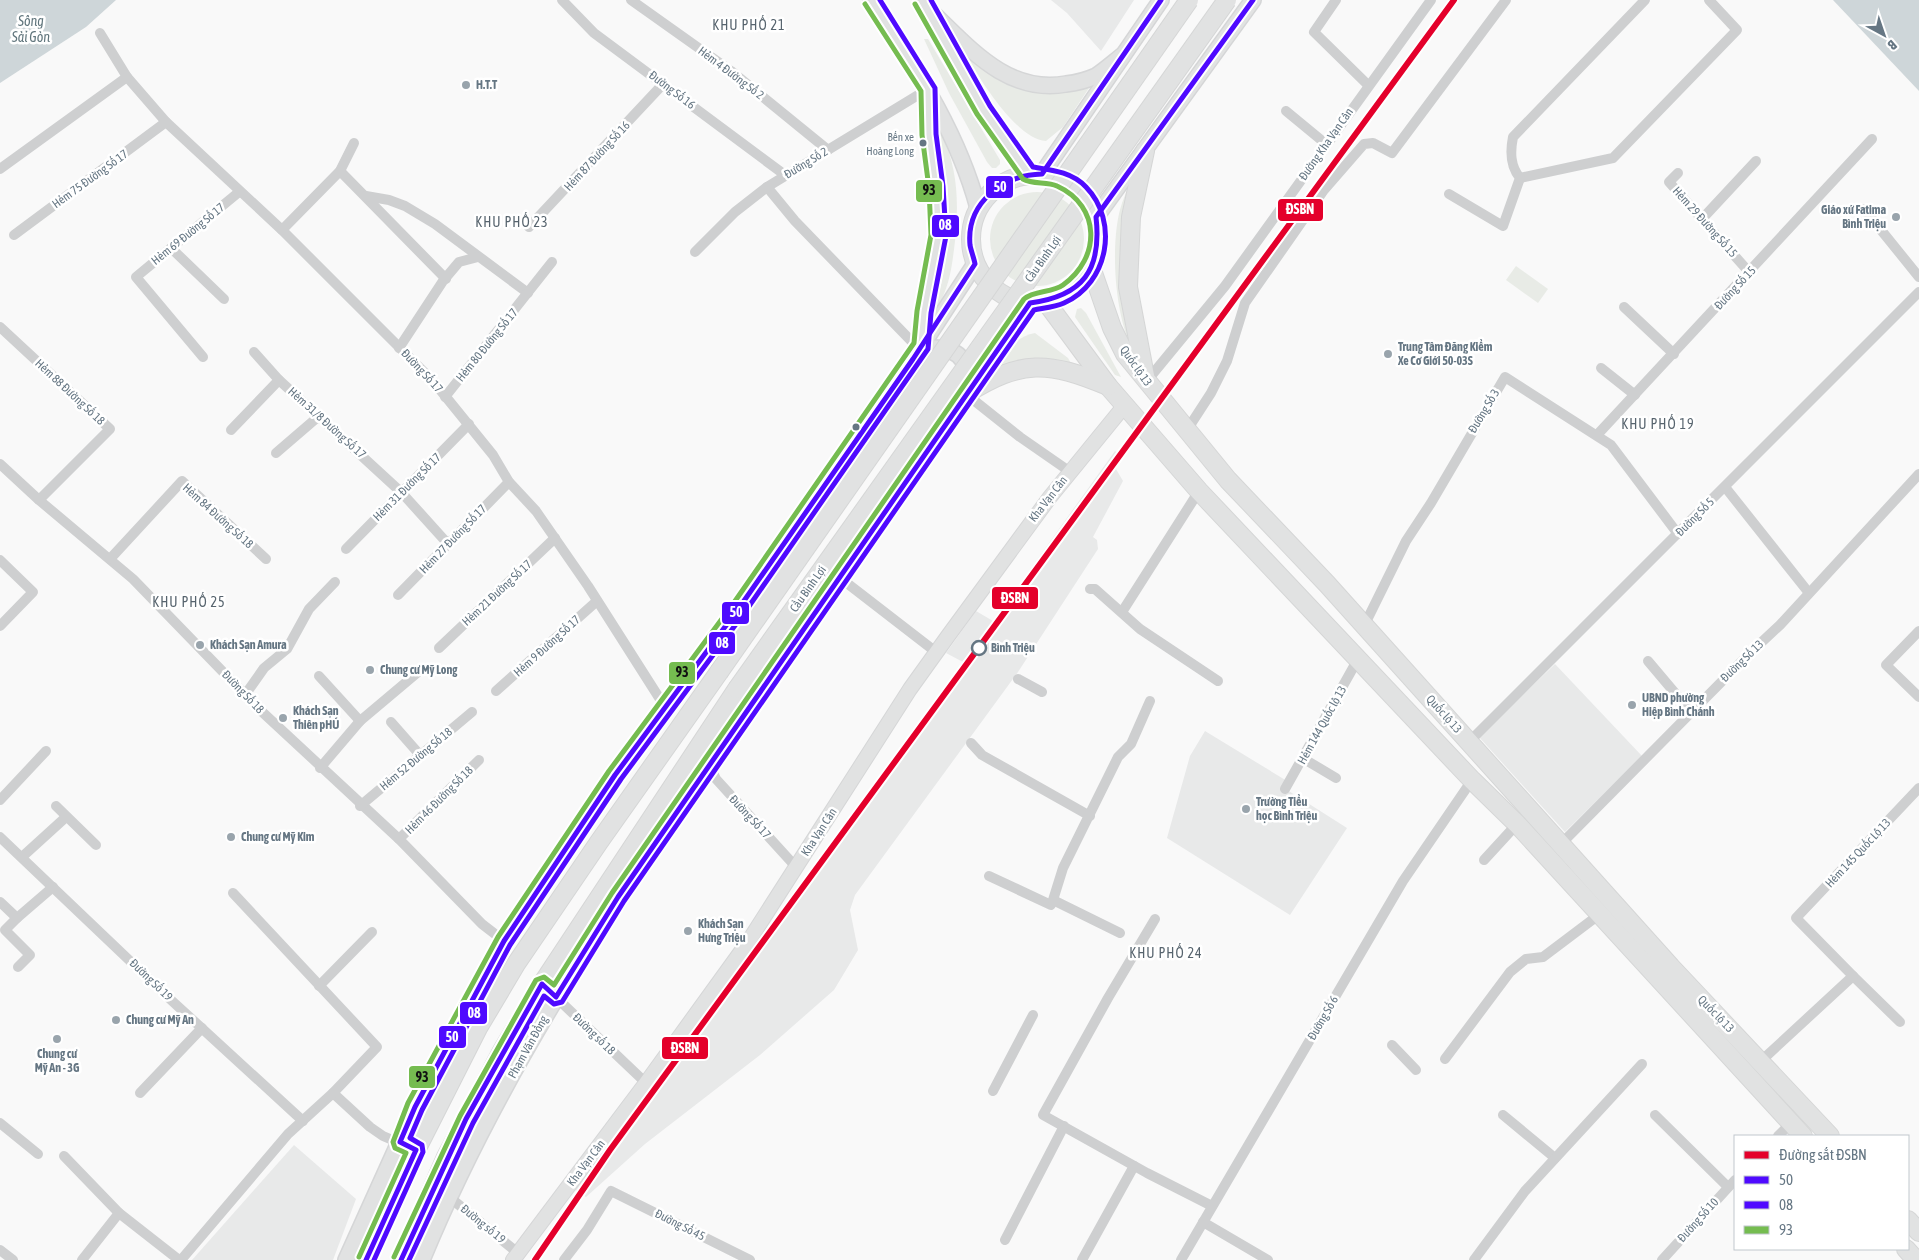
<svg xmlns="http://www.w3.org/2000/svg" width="1919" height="1260" font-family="'Asap Condensed',sans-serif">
	<rect width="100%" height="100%" fill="#f9f9f9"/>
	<g fill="#e8e9e9">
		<polygon points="1051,0 1134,0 1101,51 1067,13"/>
		<polygon points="1115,451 1123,457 1116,469 1123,481 1093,537 1097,540 1098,549 1018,672 855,895 850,910 858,950 834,990 760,1055 645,1144 586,1197 575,1190 963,662 946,653 976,611 993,621"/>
		<polygon points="1555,664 1642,756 1565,832 1479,737"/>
		<polygon points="1205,731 1287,781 1284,788 1347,828 1290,915 1167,838 1190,756"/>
		<polygon points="294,1145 356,1199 333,1260 192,1260"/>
	</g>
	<g fill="#e8ebe6">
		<polygon points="924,39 928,39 1000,160 1000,164 996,168 992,168 987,162 949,93"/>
		<path d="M962,49L997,77L1093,82L1063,127L1046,141C1015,139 977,74 962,49Z"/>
		<path d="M941,132C958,169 959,202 955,241C952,266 950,286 937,308L935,306C954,248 952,194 939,135Z"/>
		<path d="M1138,167L1134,341H1129C1114,307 1110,238 1122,203C1126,191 1133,179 1138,167Z"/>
		<circle cx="1037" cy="239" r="47"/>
		<polygon points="1516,266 1548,289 1538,303 1506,280"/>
		<polygon points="1081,308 1086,313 1121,377 1115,375 1075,317 1077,309"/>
		<path d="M1035,333L1068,358L1073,367L993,373C1002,356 1015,336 1035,333Z"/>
	</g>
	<g fill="#ced6d9">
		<polygon points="0,0 116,0 86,27 0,83"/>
		<polygon points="1833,0 1919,0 1919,91"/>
	</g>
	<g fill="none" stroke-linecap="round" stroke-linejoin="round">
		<g stroke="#d5d6d7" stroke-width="16">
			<polyline id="secondary" points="513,1260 646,1083 748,942 910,689 948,636 1050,497 1125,405"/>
		</g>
		<g stroke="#d5d6d7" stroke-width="18">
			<g id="primary">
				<path d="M871,0C914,67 957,130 978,208"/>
				<path d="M924,5C966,43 1004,95 1066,84C1076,83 1087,80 1096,76C1105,70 1114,62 1123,55"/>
				<polyline points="931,17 984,110 1029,174"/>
				<polyline points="1042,174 1161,0"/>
				<polyline points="1096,217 1253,0"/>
				<polyline points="921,343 924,312 939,236 936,187 929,135 928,89"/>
				<path d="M919,349C942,346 965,348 968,376"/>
				<polyline points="346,1260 415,1107 504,941 615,775 739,608 842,461 913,359 975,264"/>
				<path d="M422,1260C503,1063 625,885 746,711C841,575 935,439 1030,303"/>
			</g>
		</g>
		<g stroke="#d5d6d6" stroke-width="20">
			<g id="highway">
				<circle cx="1035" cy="239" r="64"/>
				<polyline points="1092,270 1112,328 1125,354 1228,480 1327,584 1671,967 1830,1136"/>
				<polyline points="1046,302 1108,386 1199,491 1472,780 1517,824 1803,1136"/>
				<polyline points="1145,376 1128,287 1131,217 1145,151"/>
				<path d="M966,394C1022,359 1048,361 1108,386"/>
				<polyline points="1908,1220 1919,1232"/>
				<polyline points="1906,1249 1916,1260"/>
				<polyline points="366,1260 402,1178 478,1028 516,964 599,842 719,672"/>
				<polyline points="401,1260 446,1157 502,1051 542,984 737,689"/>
			</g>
		</g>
		<g stroke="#cecfd0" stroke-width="10">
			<polyline points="562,0 594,33 785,175"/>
			<polyline points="631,0 731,71 828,150"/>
			<polyline points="1336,0 1314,32 1368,85"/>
			<polyline points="100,33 127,77 166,122 282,230 433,381 493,455 509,482 536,511 588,586 665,707"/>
			<polyline points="1286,111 1326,144"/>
			<polyline points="0,169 127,77"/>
			<polyline points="340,171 446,279"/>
			<polyline points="1678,173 1669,182 1749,272"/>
			<polyline points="1520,178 1613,158 1737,30 1709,0"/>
			<polyline points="767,187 795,221 919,349"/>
			<path d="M1449,194L1503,226L1520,178C1510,166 1510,152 1513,137L1645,0"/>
			<polyline points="366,196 389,200 405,206 435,224 528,293"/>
			<polyline points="1864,209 1919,277"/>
			<polyline points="1702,219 1756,161"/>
			<polyline points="529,227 664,83"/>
			<polyline points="282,230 340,171 354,143"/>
			<polyline points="14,235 166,122"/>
			<polyline points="171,248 224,299"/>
			<polyline points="695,252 735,212 767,187 928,89"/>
			<polyline points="1624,307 1674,354"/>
			<polyline points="0,327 110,429 39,500"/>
			<polyline points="399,348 443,281 459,262 478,257"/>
			<polyline points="254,352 279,380 402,493 448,544"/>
			<polyline points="203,357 136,277 239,192"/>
			<polyline points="1601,368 1635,395"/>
			<polyline points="1146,382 1225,286 1431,0"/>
			<polyline points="966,394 1020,437 1069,471"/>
			<polyline points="445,397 552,262"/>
			<polyline points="231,430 279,380"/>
			<polyline points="1187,430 1211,393 1227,361 1245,303 1324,190 1364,144 1373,143 1392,153 1506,0"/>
			<polyline points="1597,435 1872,139"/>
			<polyline points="276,453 319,416"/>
			<polyline points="0,464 39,500 133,579 259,709 399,839 482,924 504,941"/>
			<polyline points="1725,487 1809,593"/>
			<polyline points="346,549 469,424"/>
			<polyline points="110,559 182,481 266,559"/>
			<polyline points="0,560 33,592 0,626"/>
			<polyline points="839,577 936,652"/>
			<polyline points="1090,589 1095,589 1140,629 1218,681"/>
			<polyline points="398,595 509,482"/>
			<polyline points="1122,612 1199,491"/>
			<polyline points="1364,626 1406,541 1431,503 1505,377 1611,445 1678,534"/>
			<polyline points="1919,631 1886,665 1919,697"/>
			<polyline points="439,648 555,538"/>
			<polyline points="1648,661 1691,712"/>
			<polyline points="319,676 360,721"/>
			<polyline points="1018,679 1042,692"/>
			<polyline points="496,691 597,601"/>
			<polyline points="245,695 264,668 287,649 309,609 335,582"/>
			<polyline points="391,722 420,755"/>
			<polyline points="1469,742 1919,292"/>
			<polyline points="971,743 982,755 1090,816"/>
			<polyline points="1304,759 1336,778"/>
			<polyline points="709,764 716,779 796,867"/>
			<polyline points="320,768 360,721 417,673"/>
			<polyline points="1285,789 1358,659"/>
			<polyline points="0,800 46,751"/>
			<polyline points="56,806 96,845"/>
			<polyline points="360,806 472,712"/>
			<polyline points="0,837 171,1000 303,1121"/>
			<polyline points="399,839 479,760"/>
			<polyline points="1560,845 1750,653 1780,625 1919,474"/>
			<polyline points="22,857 66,817"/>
			<polyline points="1484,860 1517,824"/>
			<polyline points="989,876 1051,905"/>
			<polyline points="0,902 17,918 53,887"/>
			<polyline points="17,918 5,930 30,955 18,967"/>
			<polyline points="1155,919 1108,998 1043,1115 1147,1173 1212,1206"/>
			<polyline points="1120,933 1053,900 1063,868 1118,757 1131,744 1150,701"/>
			<polyline points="1853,976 1900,1022"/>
			<polyline points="542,984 646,1083"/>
			<polyline points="319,986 372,932"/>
			<polyline points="1392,1045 1416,1070"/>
			<polyline points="1445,1059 1510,972 1526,959 1543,957 1600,914"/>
			<polyline points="1761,1061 1853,976 1796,918 1919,788"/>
			<polyline points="993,1091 1033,1015"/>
			<polyline points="140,1093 202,1028"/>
			<polyline points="333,1093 370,1127 383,1136 416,1150"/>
			<polyline points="1503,1115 1555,1158"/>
			<polyline points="1655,1115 1728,1187"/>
			<polyline points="0,1123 38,1154"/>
			<polyline points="1778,1136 1791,1123"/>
			<polyline points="64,1156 119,1213 179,1260"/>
			<polyline points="448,1196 518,1253"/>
			<polyline points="1203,1222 1268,1260"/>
			<polyline points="1005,1240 1064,1126"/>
			<polyline points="0,1250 13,1260"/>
			<polyline points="82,1260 119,1213"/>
			<polyline points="181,1260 288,1134 333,1093 377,1047 233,893"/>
			<polyline points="564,1260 587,1230 611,1191 750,1260"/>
			<polyline points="1082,1260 1134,1166"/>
			<polyline points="1181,1260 1403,881 1472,780"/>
			<polyline points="1474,1260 1525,1191 1642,1064"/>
			<polyline points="1662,1260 1735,1180"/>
		</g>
		<use href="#secondary" stroke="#e1e2e2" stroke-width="14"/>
		<use href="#primary" stroke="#e1e2e2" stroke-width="15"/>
		<use href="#highway" stroke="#e1e2e2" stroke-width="18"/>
		<g stroke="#d5d6d6" stroke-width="20" stroke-linecap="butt">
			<g id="highway-bridge">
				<polyline points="719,672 1189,0"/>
				<polyline points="737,689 1227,0"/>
			</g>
		</g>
		<use href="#highway-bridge" stroke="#e1e2e2" stroke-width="18"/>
		<g stroke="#fff" stroke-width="9">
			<g id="bus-1">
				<path d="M366,1260L416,1150L400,1142L415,1107L504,941L615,775L739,608L913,359L975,264C974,258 971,251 970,245C966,202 1004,175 1042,174L1161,0"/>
				<path d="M401,1260L466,1119L542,984L556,997L618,897L1030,303C1083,296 1102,270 1096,217L1253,0"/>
			</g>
		</g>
		<g stroke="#fff" stroke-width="9">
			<g id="bus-2">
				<polyline points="374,1260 423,1152 422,1145 410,1138 422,1110 510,945 621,779 745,612 928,349 931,313 946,236 943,186 936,134 935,88 880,0"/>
				<path d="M409,1260L473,1123L544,996L554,1004L562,1002L624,901L1034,310C1044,308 1055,307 1064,303C1109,283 1119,221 1086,187C1072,172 1052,170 1033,167L990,106L931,0"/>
			</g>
		</g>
		<g stroke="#fff" stroke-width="9">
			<g id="bus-3">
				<polyline points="359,1257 406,1153 395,1148 393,1142 408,1103 498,937 609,771 733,604 914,343 917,311 931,235 929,188 922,135 921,91 865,4"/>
				<path d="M394,1257L460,1116L536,980L544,977L554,985L612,893L1024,299C1034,290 1052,293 1063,285C1101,258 1101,206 1057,186C1047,181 1033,185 1023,179L977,114L915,4"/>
			</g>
		</g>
		<use href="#bus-1" stroke="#4f0aff" stroke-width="5"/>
		<use href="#bus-2" stroke="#4f0aff" stroke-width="5"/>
		<use href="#bus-3" stroke="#75bc50" stroke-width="5"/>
		<g stroke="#fff" stroke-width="10">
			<polyline id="rail-1" points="535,1260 610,1150 1454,0"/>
		</g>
		<use href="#rail-1" stroke="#e4002b" stroke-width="6"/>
	</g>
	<g fill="#99a4ac" stroke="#fff" stroke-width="2">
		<circle cx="466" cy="85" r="5"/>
		<circle cx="1896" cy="217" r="5"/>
		<circle cx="1388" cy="354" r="5"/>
		<circle cx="200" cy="645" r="5"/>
		<circle cx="370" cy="670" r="5"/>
		<circle cx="1632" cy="705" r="5"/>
		<circle cx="283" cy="718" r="5"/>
		<circle cx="1246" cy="809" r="5"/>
		<circle cx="231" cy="837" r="5"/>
		<circle cx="688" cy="931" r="5"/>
		<circle cx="116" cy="1020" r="5"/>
		<circle cx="57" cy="1039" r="5"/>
	</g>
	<g fill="#657683" stroke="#fff" stroke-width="2">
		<circle cx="923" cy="143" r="4.5"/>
		<circle cx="856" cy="427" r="4.5"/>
	</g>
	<circle fill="#fff" stroke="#657683" stroke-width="2.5" cx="979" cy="648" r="7"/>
	<g text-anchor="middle" stroke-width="5" stroke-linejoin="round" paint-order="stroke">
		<g font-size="11" fill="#657683" stroke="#fff" text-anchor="end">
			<text x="914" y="141">Bến xe<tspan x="914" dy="14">Hoàng Long</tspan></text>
		</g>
		<g font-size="12" fill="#657683" stroke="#fff">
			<text transform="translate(731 73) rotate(37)" y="4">Hẻm 4 Đường Số 2</text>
			<text transform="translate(672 90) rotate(37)" y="4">Đường Số 16</text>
			<text transform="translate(1326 144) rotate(-55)" y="4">Đường Kha Vạn Cân</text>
			<text transform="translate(597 156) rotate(-47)" y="4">Hẻm 87 Đường Số 16</text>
			<text transform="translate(806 163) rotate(-31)" y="4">Đường Số 2</text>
			<text transform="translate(90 179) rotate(-36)" y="4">Hẻm 75 Đường Số 17</text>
			<text transform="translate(1705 222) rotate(48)" y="4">Hẻm 29 Đường Số 15</text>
			<text transform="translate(188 234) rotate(-39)" y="4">Hẻm 69 Đường Số 17</text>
			<text transform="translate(1043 259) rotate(-55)" y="4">Cầu Bình Lợi</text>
			<text transform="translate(1735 288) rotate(-47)" y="4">Đường Số 15</text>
			<text transform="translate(487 345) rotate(-51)" y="4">Hẻm 80 Đường Số 17</text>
			<text transform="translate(1136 366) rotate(55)" y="4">Quốc lộ 13</text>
			<text transform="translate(422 371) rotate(47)" y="4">Đường Số 17</text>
			<text transform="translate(70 392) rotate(43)" y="4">Hẻm 88 Đường Số 18</text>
			<text transform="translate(1484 411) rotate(-59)" y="4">Đường Số 3</text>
			<text transform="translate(327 423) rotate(42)" y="4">Hẻm 31/8 Đường Số 17</text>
			<text transform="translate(407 487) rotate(-45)" y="4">Hẻm 31 Đường Số 17</text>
			<text transform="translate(1048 499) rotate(-52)" y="4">Kha Vạn Cân</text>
			<text transform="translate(218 516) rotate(42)" y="4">Hẻm 84 Đường Số 18</text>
			<text transform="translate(1695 517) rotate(-45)" y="4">Đường Số 5</text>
			<text transform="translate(453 539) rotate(-46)" y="4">Hẻm 27 Đường Số 17</text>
			<text transform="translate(808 589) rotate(-55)" y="4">Cầu Bình Lợi</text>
			<text transform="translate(497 593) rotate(-43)" y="4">Hẻm 21 Đường Số 17</text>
			<text transform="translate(547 646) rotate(-42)" y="4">Hẻm 9 Đường Số 17</text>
			<text transform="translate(1742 661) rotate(-44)" y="4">Đường Số 13</text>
			<text transform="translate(243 692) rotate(46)" y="4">Đường Số 18</text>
			<text transform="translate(1444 714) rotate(48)" y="4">Quốc lộ 13</text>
			<text transform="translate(1322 725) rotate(-61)" y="4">Hẻm 144 Quốc lộ 13</text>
			<text transform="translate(416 759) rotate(-40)" y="4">Hẻm 52 Đường Số 18</text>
			<text transform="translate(439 800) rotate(-45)" y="4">Hẻm 46 Đường Số 18</text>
			<text transform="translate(750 817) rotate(47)" y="4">Đường Số 17</text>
			<text transform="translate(819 832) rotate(-57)" y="4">Kha Vạn Cân</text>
			<text transform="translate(1858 853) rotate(-47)" y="4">Hẻm 145 Quốc Lộ 13</text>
			<text transform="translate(151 980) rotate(44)" y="4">Đường Số 19</text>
			<text transform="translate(1716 1014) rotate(46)" y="4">Quốc lộ 13</text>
			<text transform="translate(1323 1018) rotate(-60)" y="4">Đường Số 6</text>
			<text transform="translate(594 1034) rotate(44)" y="4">Đường số 18</text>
			<text transform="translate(528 1047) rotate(-61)" y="4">Phạm Văn Đồng</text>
			<text transform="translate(586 1163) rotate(-53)" y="4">Kha Vạn Cân</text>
			<text transform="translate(1698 1220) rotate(-48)" y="4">Đường Số 10</text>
			<text transform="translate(483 1224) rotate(39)" y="4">Đường số 19</text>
			<text transform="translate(680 1225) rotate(27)" y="4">Đường Số 45</text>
		</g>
		<g font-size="12" font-weight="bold" fill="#657683" stroke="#fff" text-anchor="start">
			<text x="476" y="89">H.T.T</text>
			<text x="1886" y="214" text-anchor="end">Giáo xứ Fatima<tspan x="1886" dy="14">Bình Triệu</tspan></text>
			<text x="1398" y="351">Trung Tâm Đăng Kiểm<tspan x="1398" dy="14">Xe Cơ Giới 50-03S</tspan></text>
			<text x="210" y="649">Khách Sạn Amura</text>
			<text x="380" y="674">Chung cư Mỹ Long</text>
			<text x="1642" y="702">UBND phường<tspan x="1642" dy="14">Hiệp Bình Chánh</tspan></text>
			<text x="293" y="715">Khách Sạn<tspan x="293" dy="14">Thiên pHÚ</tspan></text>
			<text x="1256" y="806">Trường Tiểu<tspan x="1256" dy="14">học Bình Triệu</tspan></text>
			<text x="241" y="841">Chung cư Mỹ Kim</text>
			<text x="698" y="928">Khách Sạn<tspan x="698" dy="14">Hưng Triệu</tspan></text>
			<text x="126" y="1024">Chung cư Mỹ An</text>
			<text x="57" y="1058" text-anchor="middle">Chung cư<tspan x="57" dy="14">Mỹ An - 3G</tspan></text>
		</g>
		<g font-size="12" font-weight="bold" fill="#657683" stroke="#fff" text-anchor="start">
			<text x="991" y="652">Bình Triệu</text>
		</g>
		<g font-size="14" font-style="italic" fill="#60757c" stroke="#fff">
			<text x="31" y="26">Sông<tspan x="31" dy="16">Sài Gòn</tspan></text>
		</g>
		<g font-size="14" letter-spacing="1" fill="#57646e" stroke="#fff">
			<text x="749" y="30">KHU PHỐ 21</text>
			<text x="512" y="227">KHU PHỐ 23</text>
			<text x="1658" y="429">KHU PHỐ 19</text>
			<text x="189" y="607">KHU PHỐ 25</text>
			<text x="1166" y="958">KHU PHỐ 24</text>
		</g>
	</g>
	<g stroke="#fff" stroke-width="2">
		<rect x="985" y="175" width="29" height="24" rx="5" fill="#4f0aff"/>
		<rect x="915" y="179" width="28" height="24" rx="5" fill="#75bc50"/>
		<rect x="1277" y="198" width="47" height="24" rx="5" fill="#e4002b"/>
		<rect x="931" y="214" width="29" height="24" rx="5" fill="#4f0aff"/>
		<rect x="991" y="586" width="48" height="24" rx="5" fill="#e4002b"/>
		<rect x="721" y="601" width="29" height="24" rx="5" fill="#4f0aff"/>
		<rect x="708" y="631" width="28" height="24" rx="5" fill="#4f0aff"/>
		<rect x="668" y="661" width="28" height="24" rx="5" fill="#75bc50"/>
		<rect x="459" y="1001" width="29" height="24" rx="5" fill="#4f0aff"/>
		<rect x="438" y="1025" width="29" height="24" rx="5" fill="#4f0aff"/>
		<rect x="661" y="1036" width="48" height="24" rx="5" fill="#e4002b"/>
		<rect x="408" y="1065" width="28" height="24" rx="5" fill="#75bc50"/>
	</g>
	<g font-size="14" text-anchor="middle" font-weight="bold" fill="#fff">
		<text x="1000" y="192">50</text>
		<text x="1300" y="214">ĐSBN</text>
		<text x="945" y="230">08</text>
		<text x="1015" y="603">ĐSBN</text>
		<text x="736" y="617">50</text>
		<text x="722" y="648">08</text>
		<text x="474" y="1018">08</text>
		<text x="452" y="1042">50</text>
		<text x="685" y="1053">ĐSBN</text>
	</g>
	<g font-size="14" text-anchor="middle" font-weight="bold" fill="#111">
		<text x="929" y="195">93</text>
		<text x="682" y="677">93</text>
		<text x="422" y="1082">93</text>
	</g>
	<rect x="1734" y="1135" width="175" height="115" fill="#ffffff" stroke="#c1c8cd"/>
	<rect x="1744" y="1151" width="25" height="8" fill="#e4002b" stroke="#c1c8cd"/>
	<text x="1779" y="1160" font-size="15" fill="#657683">Đường sắt ĐSBN</text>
	<rect x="1744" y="1176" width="25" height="8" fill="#4f0aff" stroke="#c1c8cd"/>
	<text x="1779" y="1185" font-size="15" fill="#657683">50</text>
	<rect x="1744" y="1201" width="25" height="8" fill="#4f0aff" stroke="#c1c8cd"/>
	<text x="1779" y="1210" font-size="15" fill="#657683">08</text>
	<rect x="1744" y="1226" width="25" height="8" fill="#75bc50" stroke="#c1c8cd"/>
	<text x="1779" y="1235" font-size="15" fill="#657683">93</text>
	<g transform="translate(1884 35) rotate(140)" stroke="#ffffff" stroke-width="4" paint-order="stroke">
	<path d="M0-4L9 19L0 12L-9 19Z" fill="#657683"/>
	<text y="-8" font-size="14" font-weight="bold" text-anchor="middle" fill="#657683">B</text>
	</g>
</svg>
